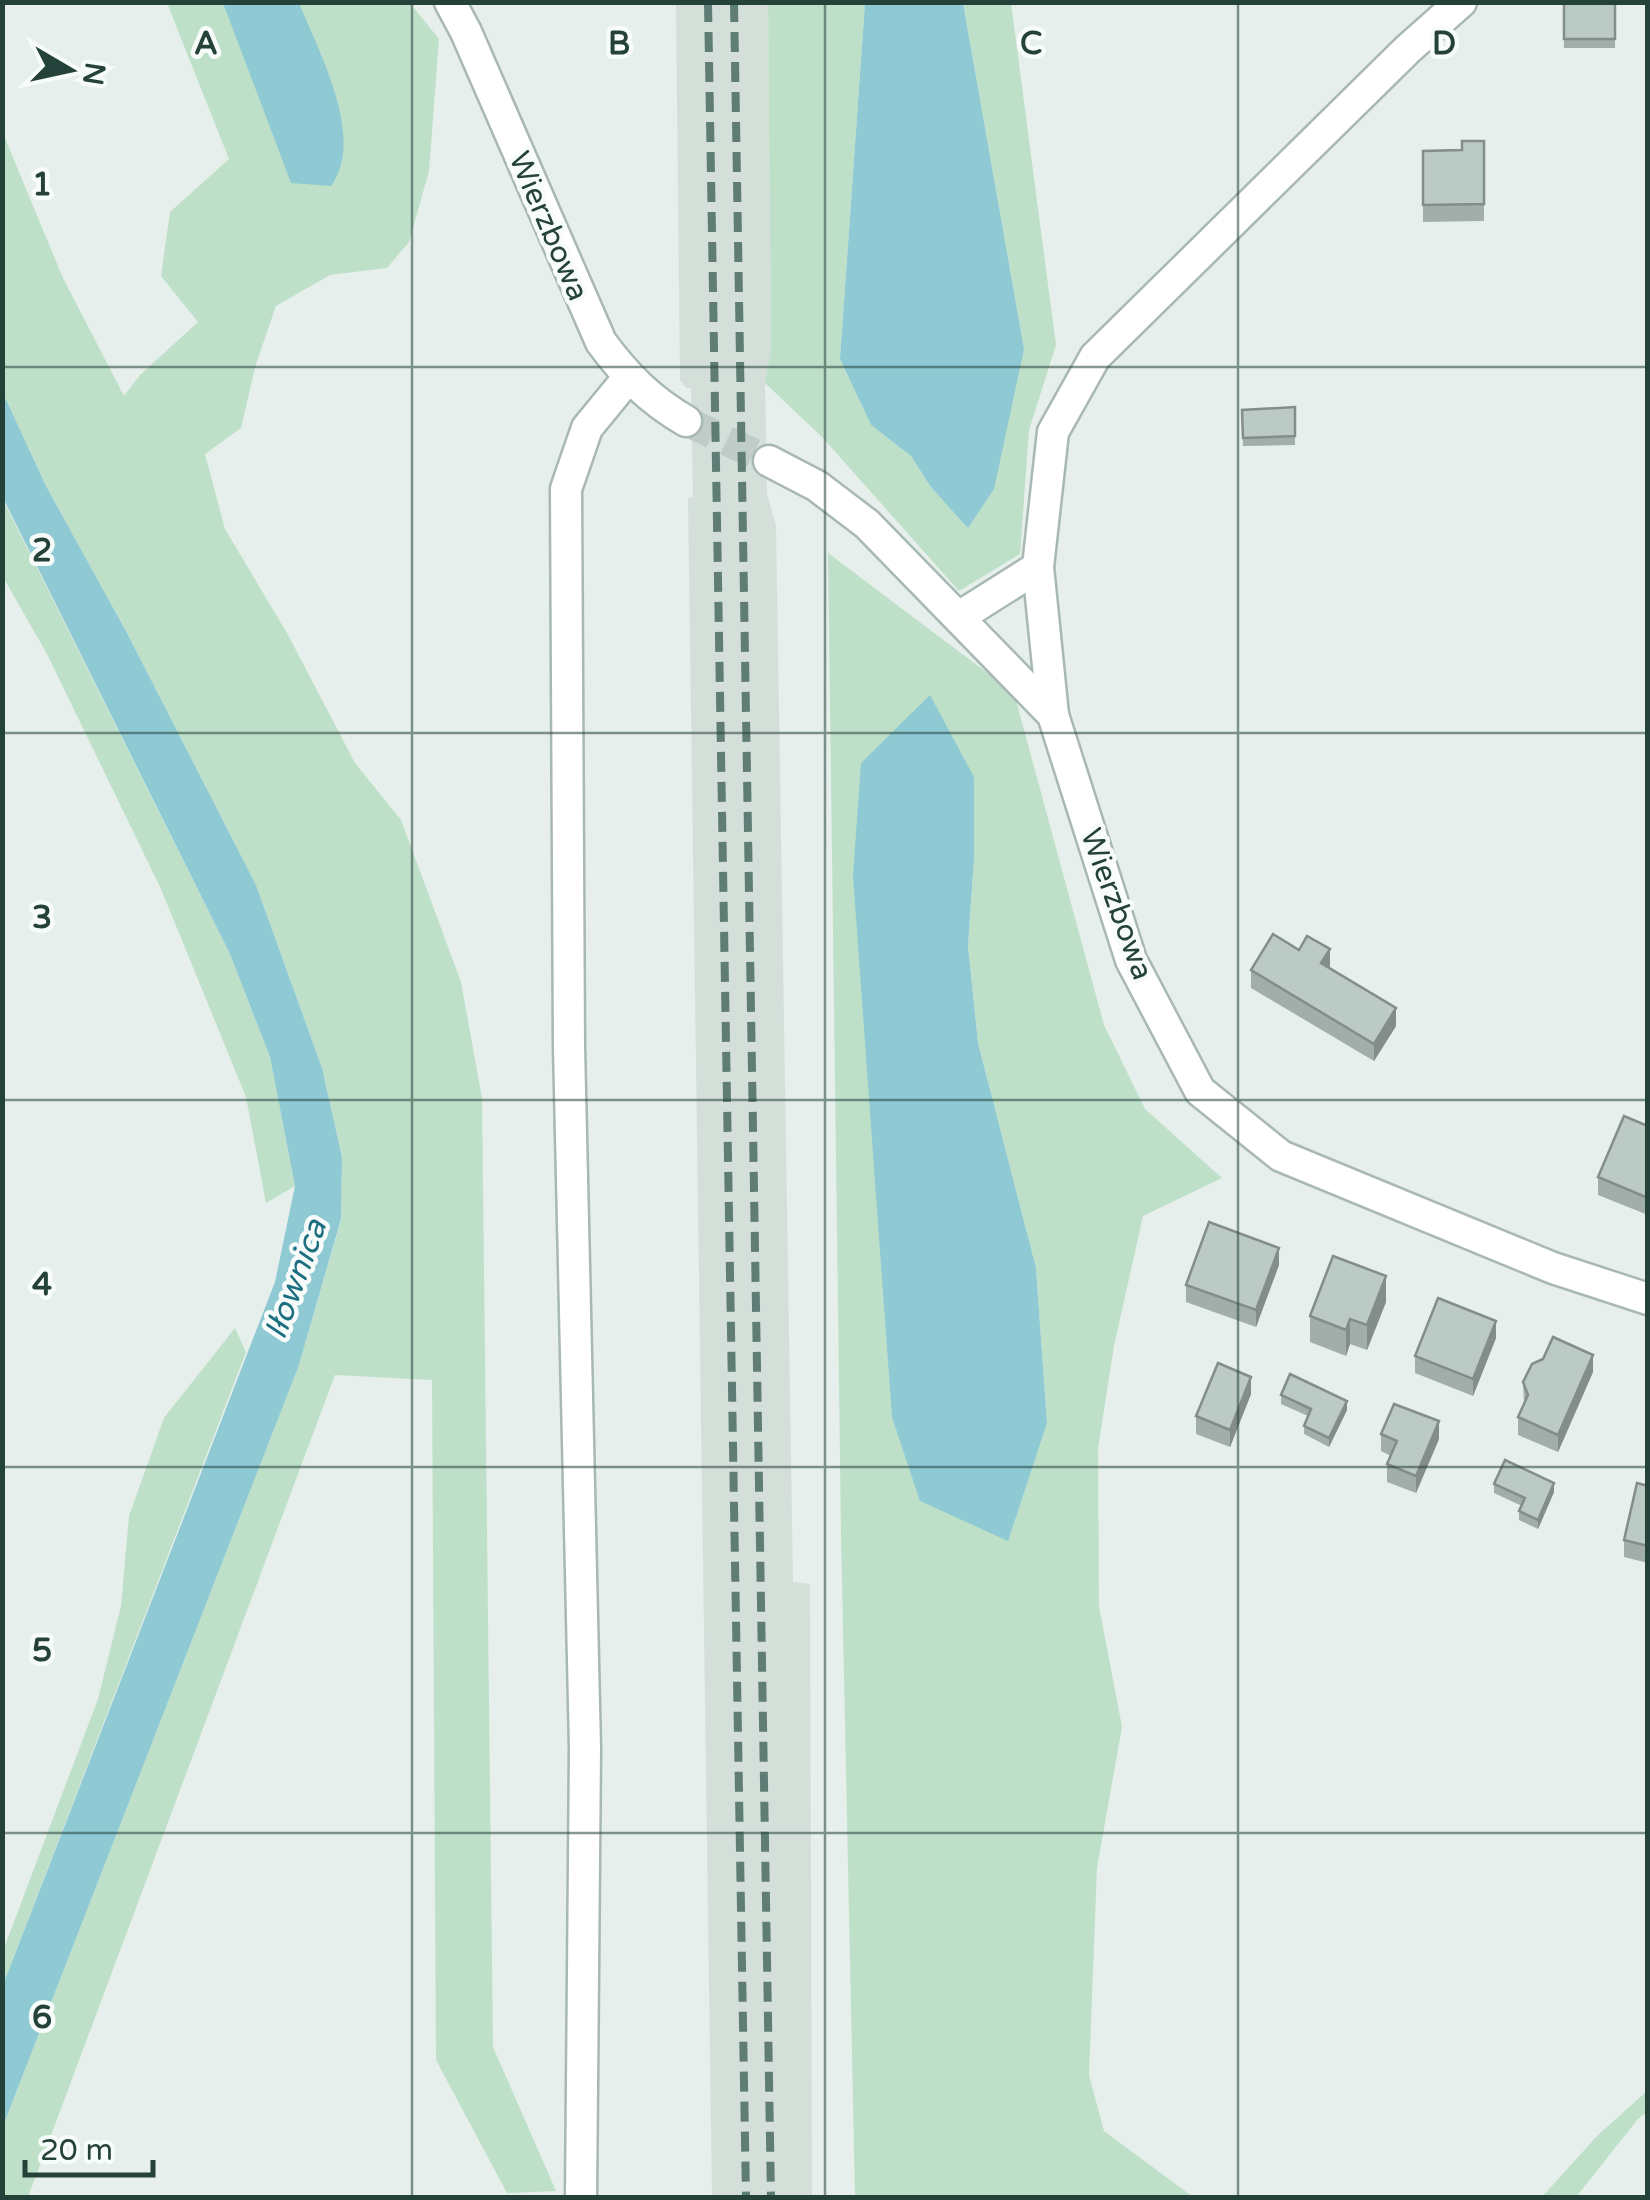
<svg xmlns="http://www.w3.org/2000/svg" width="1650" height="2200" font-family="'Varela Round',sans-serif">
	<rect width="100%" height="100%" fill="#e6efeb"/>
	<polygon fill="#d4dfda" points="676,3 768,3 771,350 765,383 767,493 776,526 793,1582 810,1584 812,2197 712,2197 688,498 693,497 691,388 686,388 680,380"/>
	<g fill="#bfe0c8" fill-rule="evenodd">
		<polygon points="167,3 410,3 439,39 429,171 409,242 387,268 330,275 276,306 256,364 241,428 205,454 225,529 287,633 355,763 401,820 461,982 482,1098 493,2047 556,2191 507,2193 436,2060 432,1380 335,1375 28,2197 3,2197 3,2126 299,1365 341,1220 342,1157 322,1068 256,885 127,633 46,486 3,393 2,131 63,278 124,396 140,375 198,322 161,276 170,212 229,159"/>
		<polygon points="768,3 865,3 840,359 871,425 911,456 930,486 968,527 1024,349 963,3 1011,3 1056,345 1029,430 1020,554 959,591 822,437 765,383 771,350"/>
		<polygon points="2,498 230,954 270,1057 295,1186 266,1203 246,1097 161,889 47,654 3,577"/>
		<path d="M828,553L1014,693L1104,1025L1145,1109L1222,1178L1143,1216L1114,1346L1098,1448L1099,1606L1122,1727L1097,1868L1089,2075L1104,2131L1193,2197H855L841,1535ZM974,857L968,946L978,1043L1036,1268L1047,1423L920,1501Z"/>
		<polygon points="235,1328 246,1352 3,1985 3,1951 98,1699 121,1606 129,1516 164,1418"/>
		<polygon points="1647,2091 1647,2112 1638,2119 1576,2197 1542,2197 1597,2136"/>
	</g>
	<g fill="#8ec9d4">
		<path d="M223,3H299C319,52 366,138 331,186L291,183Z"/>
		<polygon points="865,3 963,3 1024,349 994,489 968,528 930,486 911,456 871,425 840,359"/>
		<polygon points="3,393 46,486 127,633 256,885 322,1068 342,1157 341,1219 299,1365 3,2126 3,1985 275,1282 295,1186 270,1057 230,954 3,498"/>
		<polygon points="930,695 974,777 974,857 968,946 978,1043 1036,1268 1047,1423 1008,1541 920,1501 892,1417 853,876 861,763"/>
	</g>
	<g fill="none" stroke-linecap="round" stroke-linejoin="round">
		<polyline stroke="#bfccc8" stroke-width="30" stroke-dasharray="30 15" stroke-linecap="butt" points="686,421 769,461"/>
		<g stroke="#a8b8b2" stroke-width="35">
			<g id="minor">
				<path d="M450,2L466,32L601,342C626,376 650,400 686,421"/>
				<polyline points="769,461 817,486 867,524 1053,715 1131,960 1200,1091 1281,1156 1553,1268 1648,1299"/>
				<polyline points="959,617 1038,567"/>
				<polyline points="1053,715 1038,567 1053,432 1095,357 1408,49 1461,2"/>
				<polyline points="581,2198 585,1748 569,1047 566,489 587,428 628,378"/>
			</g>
		</g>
		<use href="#minor" stroke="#fff" stroke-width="30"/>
		<g stroke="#5f7d75" stroke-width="8" stroke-dasharray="20 10" stroke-linecap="butt">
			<polyline points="708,2 746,2198"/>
			<polyline points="734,2 771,2198"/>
		</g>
	</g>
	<g fill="#a1aea9">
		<rect x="1564" y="2" width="51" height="46"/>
		<polygon points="1484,141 1484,221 1423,222 1423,151 1462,150"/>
		<polygon points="1295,407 1295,445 1243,446 1242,410"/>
		<polygon points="1330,966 1329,968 1396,1026 1374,1061 1251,988 1251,970"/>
		<polygon points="1648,1126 1648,1215 1598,1195 1598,1177"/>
		<polygon points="1279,1265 1256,1327 1186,1302 1186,1285"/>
		<polygon points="1386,1302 1367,1350 1350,1344 1346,1356 1310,1342 1310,1316"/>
		<polygon points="1496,1338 1473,1396 1415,1373 1415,1356"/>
		<polygon points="1593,1372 1558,1452 1518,1435 1518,1417 1524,1403 1523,1382"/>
		<polygon points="1251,1394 1230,1447 1196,1434 1196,1416"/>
		<polygon points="1281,1395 1347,1410 1329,1447 1304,1434 1304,1426 1308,1416 1281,1404"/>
		<polygon points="1381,1434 1439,1439 1416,1493 1387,1482 1387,1464 1391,1456 1381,1451"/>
		<polygon points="1494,1484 1554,1492 1538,1529 1519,1520 1519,1511 1522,1506 1494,1493"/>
		<polygon points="1648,1486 1648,1563 1624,1557 1624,1540"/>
	</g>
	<g fill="#838d89">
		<polygon points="1330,949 1330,966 1321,981 1321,963"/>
		<polygon points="1396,1008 1396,1026 1374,1061 1374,1044"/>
		<polygon points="1279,1248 1279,1265 1256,1327 1256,1310"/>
		<polygon points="1386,1276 1386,1302 1367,1350 1367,1325"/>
		<polygon points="1350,1319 1350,1344 1346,1356 1346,1330"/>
		<polygon points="1496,1321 1496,1338 1473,1396 1473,1379"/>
		<polygon points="1593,1355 1593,1372 1558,1452 1558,1435"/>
		<polygon points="1251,1377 1251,1394 1230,1447 1230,1430"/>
		<polygon points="1347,1401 1347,1410 1329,1447 1329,1438"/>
		<polygon points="1439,1421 1439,1439 1416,1493 1416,1476"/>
		<polygon points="1554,1483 1554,1492 1538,1529 1538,1520"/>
	</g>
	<g fill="#bbcac4" stroke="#838d89" stroke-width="2.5">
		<rect x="1564" y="2" width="51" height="37"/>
		<polygon points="1462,141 1484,141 1484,204 1423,205 1423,151 1462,150"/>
		<polygon points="1295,407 1295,436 1243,438 1242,410"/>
		<polygon points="1273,934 1299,950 1307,936 1330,949 1321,963 1396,1008 1374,1044 1251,970"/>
		<polygon points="1624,1116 1648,1126 1648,1198 1598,1177"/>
		<polygon points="1209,1222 1279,1248 1256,1310 1186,1285"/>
		<polygon points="1333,1256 1386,1276 1367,1325 1350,1319 1346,1330 1310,1316"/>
		<polygon points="1438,1298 1496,1321 1473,1379 1415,1356"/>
		<polygon points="1553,1337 1593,1355 1558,1435 1518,1417 1528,1395 1523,1382 1532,1364 1543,1359"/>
		<polygon points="1218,1363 1251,1377 1230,1430 1196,1416"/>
		<polygon points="1290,1374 1347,1401 1329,1438 1304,1426 1311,1409 1281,1395"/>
		<polygon points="1394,1404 1439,1421 1416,1476 1387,1464 1397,1441 1381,1434"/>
		<polygon points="1505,1460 1554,1483 1538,1520 1519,1511 1525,1498 1494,1484"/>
		<polygon points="1637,1483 1648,1486 1648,1546 1624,1540"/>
	</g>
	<path fill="none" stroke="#24423a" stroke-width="2.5" stroke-opacity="0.55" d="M412,2V2198M825,2V2198M1238,2V2198M2,367H1648M2,733H1648M2,1100H1648M2,1467H1648M2,1833H1648"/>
	<g text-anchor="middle" stroke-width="9" stroke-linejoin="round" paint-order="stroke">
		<g font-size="30" fill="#24423a" stroke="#f7fbf9">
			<text transform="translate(549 226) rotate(67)" y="10">Wierzbowa</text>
			<text transform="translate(1117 904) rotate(70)" y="10">Wierzbowa</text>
		</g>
		<g font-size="32" font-style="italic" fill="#1c6f80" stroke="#f7fbf9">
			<text transform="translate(295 1279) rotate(-70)" y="11">Iłownica</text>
		</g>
	</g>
	<g font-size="32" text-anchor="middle" font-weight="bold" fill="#24423a" stroke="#f7fbf9" stroke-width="9" stroke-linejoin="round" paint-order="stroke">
		<text x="206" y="54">A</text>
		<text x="619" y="54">B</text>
		<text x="1031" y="54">C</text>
		<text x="1444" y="54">D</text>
		<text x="42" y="195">1</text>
		<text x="42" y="561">2</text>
		<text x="42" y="928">3</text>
		<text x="42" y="1295">4</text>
		<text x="42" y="1661">5</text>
		<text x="42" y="2028">6</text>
	</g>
	<rect width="1650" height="2200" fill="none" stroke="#24423a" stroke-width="10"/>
	<g transform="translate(70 70) rotate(99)" stroke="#f7fbf9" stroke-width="8" paint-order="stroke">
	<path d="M0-8L18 38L0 25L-18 38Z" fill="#24423a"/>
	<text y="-15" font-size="28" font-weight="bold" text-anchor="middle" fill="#24423a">N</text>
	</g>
	<path d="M25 2160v15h128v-15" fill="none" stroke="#24423a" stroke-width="5"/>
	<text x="40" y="2160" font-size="30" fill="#24423a" stroke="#f7fbf9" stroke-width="8" paint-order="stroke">20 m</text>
</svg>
